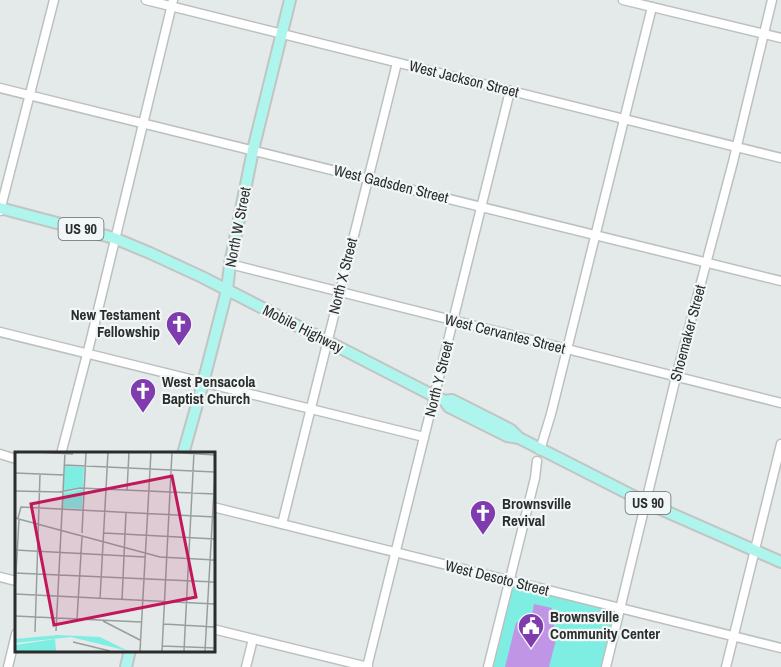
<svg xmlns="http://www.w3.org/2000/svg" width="781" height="667" font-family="'Archivo Narrow',sans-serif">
	<rect width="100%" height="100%" fill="#e3eae9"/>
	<polygon fill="#7eeee2" points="512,586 616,611 603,667 492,667"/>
	<polygon fill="#c195e6" points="534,604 552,608 549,618 558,632 549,667 505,667 516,623 532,614"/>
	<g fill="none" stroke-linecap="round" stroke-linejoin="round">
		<g stroke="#bbc1c0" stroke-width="11">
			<g id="minor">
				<polyline points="146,0 781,158"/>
				<polyline points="623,0 781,38"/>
				<polyline points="0,88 781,281"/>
				<polyline points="0,211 54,0"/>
				<polyline points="230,264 781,403"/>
				<polyline points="0,332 424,437"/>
				<polyline points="540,450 551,414 652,7"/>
				<polyline points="0,454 16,459"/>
				<polyline points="61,454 91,339 173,0"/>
				<polyline points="213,507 781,648"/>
				<polyline points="282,524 397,63"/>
				<polyline points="0,577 16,581"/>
				<polyline points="213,629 368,667"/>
				<polyline points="8,667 16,634"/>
				<polyline points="246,667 253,639"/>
				<polyline points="367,667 510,91"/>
				<polyline points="488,667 535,478 537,461"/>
				<polyline points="606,667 676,377 733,162 772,0"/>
				<polyline points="726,667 781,444"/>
			</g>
		</g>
		<g stroke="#c3c4c4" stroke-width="14">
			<g id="major">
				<polyline points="0,208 114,238 150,253 202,277 434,396 445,401 452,400 470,409 511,430 519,438"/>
				<polyline points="445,401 449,407 507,436 519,438 647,503 781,562"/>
				<polyline points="183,454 203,383 227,290 230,264 253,150 290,0"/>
				<polyline points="126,667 130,650"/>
			</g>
		</g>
		<use href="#minor" stroke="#fff" stroke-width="8"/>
		<use href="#major" stroke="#aef5ee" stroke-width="10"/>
	</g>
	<defs>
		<g id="church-pin" transform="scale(1.35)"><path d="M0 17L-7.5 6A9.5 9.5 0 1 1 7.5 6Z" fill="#803caf" stroke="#f1f7f6"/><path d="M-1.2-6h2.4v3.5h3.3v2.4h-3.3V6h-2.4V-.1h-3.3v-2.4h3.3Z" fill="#fff"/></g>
		<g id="civic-pin" transform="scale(1.35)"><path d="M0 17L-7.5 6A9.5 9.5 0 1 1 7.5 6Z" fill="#803caf" stroke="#f1f7f6"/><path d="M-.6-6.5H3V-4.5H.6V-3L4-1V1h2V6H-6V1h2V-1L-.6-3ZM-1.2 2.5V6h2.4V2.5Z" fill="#fff"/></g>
	</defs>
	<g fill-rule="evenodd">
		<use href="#church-pin" x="179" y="324"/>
		<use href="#church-pin" x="143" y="391"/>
		<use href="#church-pin" x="483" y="513"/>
		<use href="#civic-pin" x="531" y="626"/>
	</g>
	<g text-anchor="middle" stroke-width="4.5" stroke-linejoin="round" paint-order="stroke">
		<g fill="#f1f7f6" stroke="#666a69" stroke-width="1.5">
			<rect x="58.5" y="218" width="45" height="22" rx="4.5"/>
			<rect x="625.5" y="492" width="45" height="22" rx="4.5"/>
		</g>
		<g font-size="14" font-weight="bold" fill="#2a2d2c">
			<text x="81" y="234">US 90</text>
			<text x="648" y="508">US 90</text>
		</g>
		<g font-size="15" fill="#2a2d2c" stroke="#f1f7f6">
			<text transform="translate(464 79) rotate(14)" y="5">West Jackson Street</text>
			<text transform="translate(391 184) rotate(14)" y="5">West Gadsden Street</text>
			<text transform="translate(238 227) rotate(-79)" y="5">North W Street</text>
			<text transform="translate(343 276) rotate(-76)" y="5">North X Street</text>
			<text transform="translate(303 329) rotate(27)" y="5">Mobile Highway</text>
			<text transform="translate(688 333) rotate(-75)" y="5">Shoemaker Street</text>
			<text transform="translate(505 334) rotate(14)" y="5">West Cervantes Street</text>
			<text transform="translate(439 379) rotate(-76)" y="5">North Y Street</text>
			<text transform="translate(497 578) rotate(14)" y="5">West Desoto Street</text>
		</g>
		<g font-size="15" font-weight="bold" fill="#2a2d2c" stroke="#f1f7f6" text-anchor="start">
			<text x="160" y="320" text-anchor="end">New Testament<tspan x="160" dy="17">Fellowship</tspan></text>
			<text x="162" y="387">West Pensacola<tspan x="162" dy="17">Baptist Church</tspan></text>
			<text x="502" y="509">Brownsville<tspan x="502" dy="17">Revival</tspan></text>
			<text x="550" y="622">Brownsville<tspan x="550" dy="17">Community Center</tspan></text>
		</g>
	</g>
	<g transform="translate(15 452)">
		<rect width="200" height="200" fill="#e3eae9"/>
		<path d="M50,14L69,15L68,35L48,39ZM68,37L67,57L48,56V41ZM43,183L85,185L113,199L56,185L0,191V187ZM40,187L41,199H0V193Z" fill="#7eeee2"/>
		<path fill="none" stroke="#999e9d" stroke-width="1.5" d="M21,0L58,2M153,0L200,3M49,13L200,20M0,21L49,23M112,38L114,0M0,39L45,40L65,36L200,42M0,66L145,105L200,108M3,66L6,55L200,65M67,81L71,0M89,81L200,87M0,98L130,105M0,121L200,130M0,138L4,68M0,142L200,152M85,147L93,0M107,148L111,60M0,164L126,170M62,167L67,85M88,169L125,188M149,172L200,175M41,179L50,0M20,180L25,22M58,190L95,199M147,194L200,196M125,199L136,0M147,199L157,0M169,199L179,0M190,199L200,20"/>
		<path fill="#c2185b" fill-opacity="0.15" stroke="#c2185b" stroke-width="3" d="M157,24L181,145L39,173L16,52Z"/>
		<rect width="200" height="200" fill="none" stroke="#2a2d2c" stroke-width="3"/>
	</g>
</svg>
